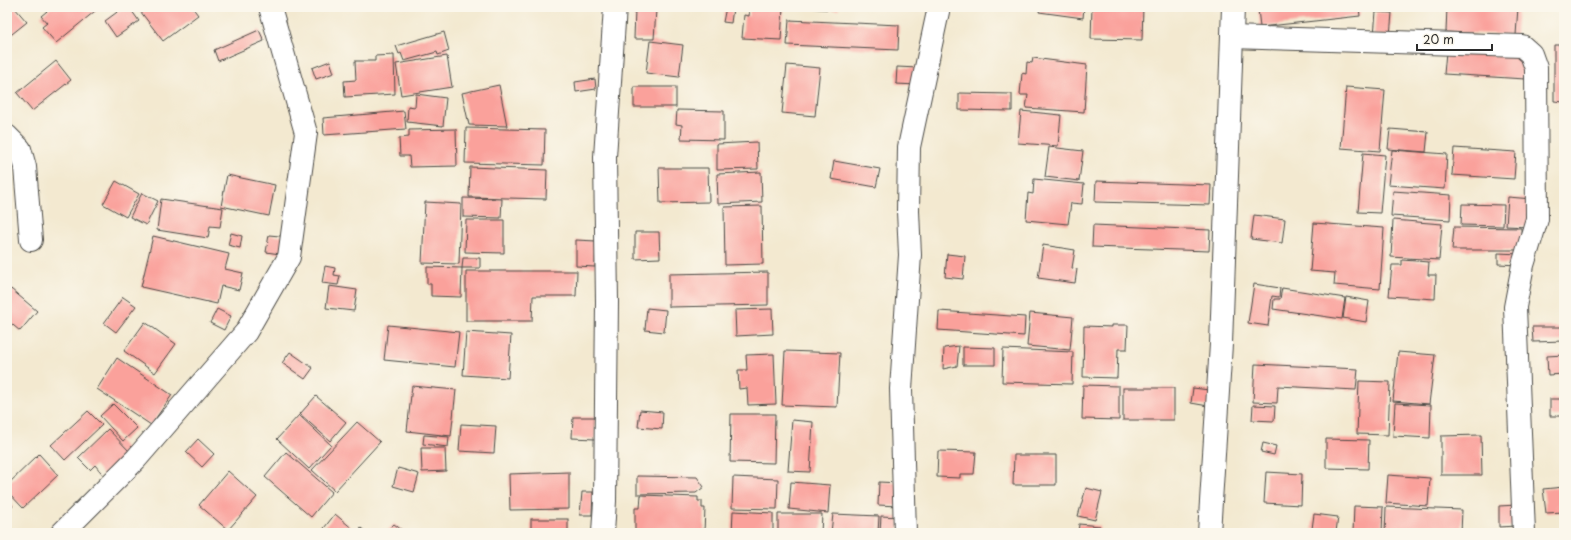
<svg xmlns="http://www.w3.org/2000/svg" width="1571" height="540" font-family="'Playpen Sans',sans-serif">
	<rect width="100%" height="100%" fill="#fbf7ec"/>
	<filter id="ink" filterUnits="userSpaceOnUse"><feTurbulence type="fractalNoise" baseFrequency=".025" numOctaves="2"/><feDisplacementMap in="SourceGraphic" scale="8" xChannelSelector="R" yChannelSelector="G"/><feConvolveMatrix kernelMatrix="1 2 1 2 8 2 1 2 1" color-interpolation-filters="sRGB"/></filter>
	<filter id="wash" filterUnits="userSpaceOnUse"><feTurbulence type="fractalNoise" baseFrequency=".012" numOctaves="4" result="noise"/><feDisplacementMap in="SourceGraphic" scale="16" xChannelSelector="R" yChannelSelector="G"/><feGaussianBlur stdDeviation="0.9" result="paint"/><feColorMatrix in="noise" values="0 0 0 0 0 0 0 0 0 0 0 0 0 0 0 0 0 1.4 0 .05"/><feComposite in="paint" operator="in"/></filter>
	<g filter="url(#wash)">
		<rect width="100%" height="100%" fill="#f3e9d0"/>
		<g id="blocks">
			<g fill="#faa19b">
				<polygon points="7,7 14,7 27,22 7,38"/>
				<polygon points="52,7 100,7 56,43 42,27 47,23 41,16"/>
				<polygon points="124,7 129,7 139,21 116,37 105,21"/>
				<polygon points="137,7 192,7 198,15 163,41"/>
				<polygon points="726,7 733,8 731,23 723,22"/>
				<polygon points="750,7 783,7 781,40 742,38 744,15 749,16"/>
				<polygon points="805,7 839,7 838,10 805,8"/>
				<polygon points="1040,7 1084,7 1083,18 1039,12"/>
				<polygon points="1092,7 1143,7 1142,40 1091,39"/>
				<polygon points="1272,7 1359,7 1360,16 1260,27 1258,9"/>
				<polygon points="1447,7 1518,7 1516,35 1446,32"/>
				<polygon points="635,9 656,10 654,39 634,39"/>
				<polygon points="1376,12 1392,13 1390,36 1374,35"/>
				<polygon points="789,20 899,25 898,50 787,45"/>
				<polygon points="259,30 264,41 218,61 214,50"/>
				<polygon points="444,32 449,51 438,55 437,52 404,61 401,53 399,54 396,46"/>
				<polygon points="650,41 683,45 679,77 646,73"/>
				<polygon points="1554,45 1564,45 1564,102 1554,101"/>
				<polygon points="1446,52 1526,57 1525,79 1444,74"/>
				<polygon points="394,55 395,94 345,97 344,81 356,80 355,61 375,61 375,56"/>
				<polygon points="447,56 452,87 401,95 396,64"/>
				<polygon points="1033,58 1087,65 1084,112 1026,108 1028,95 1020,95 1022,73 1026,74 1027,62 1032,63"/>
				<polygon points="56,61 71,80 32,111 17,93"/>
				<polygon points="330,61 334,73 316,79 312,68"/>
				<polygon points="787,65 820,68 815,116 782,113"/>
				<polygon points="897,67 918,68 917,85 896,84"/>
				<polygon points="595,79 596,89 576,92 575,82"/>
				<polygon points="499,85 507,126 469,125 462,93"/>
				<rect x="634" y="87" width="42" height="20"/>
				<polygon points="1346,87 1385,90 1380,151 1341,148"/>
				<polygon points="959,93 1012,94 1012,111 959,110"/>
				<polygon points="416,94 446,98 443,126 407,122 408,106 415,107"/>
				<polygon points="677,110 724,111 724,140 681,139 682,125 676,124"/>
				<polygon points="404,111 406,129 324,135 323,118"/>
				<polygon points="1021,111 1061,115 1058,146 1018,143"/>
				<polygon points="466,128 545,130 544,165 465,163"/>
				<polygon points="456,129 457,166 410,167 409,156 400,156 399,138 409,137 409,130"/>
				<polygon points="1390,129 1428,132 1426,152 1388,149"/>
				<polygon points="757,142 758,169 717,170 717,144"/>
				<polygon points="1049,147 1083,151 1079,181 1045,177"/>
				<polygon points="1454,148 1516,152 1514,179 1452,175"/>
				<polygon points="1392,150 1447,154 1445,189 1388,185"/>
				<polygon points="1363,153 1385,155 1380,213 1358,212"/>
				<polygon points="834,161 880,169 876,187 831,179"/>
				<polygon points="470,167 547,170 546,199 469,197"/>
				<polygon points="659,168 708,168 709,202 660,203"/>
				<polygon points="761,172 762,202 718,204 717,174"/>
				<polygon points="227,175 275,185 269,216 221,206"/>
				<polygon points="1034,179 1084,184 1082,204 1071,203 1068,224 1026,220 1028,193 1033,194"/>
				<polygon points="116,181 139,194 126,217 103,204"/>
				<polygon points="1096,181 1211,185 1210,205 1095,202"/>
				<polygon points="1393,191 1451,195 1450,220 1391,216"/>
				<polygon points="142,193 158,201 146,225 130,217"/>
				<polygon points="1508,197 1532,199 1529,227 1506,226"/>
				<polygon points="463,198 502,199 501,218 463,217"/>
				<polygon points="161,199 223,208 220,227 210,226 208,238 157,230"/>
				<polygon points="425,202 461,204 459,264 422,263"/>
				<polygon points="1462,204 1504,205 1503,226 1461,225"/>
				<polygon points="762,206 763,264 725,265 724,207"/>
				<polygon points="1254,215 1285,219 1282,243 1251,239"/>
				<polygon points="466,220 504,220 504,253 465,252"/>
				<polygon points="1393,220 1442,224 1439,260 1391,257"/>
				<polygon points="1314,223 1384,228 1380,289 1334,285 1335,273 1310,271"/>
				<polygon points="1093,225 1210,230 1209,251 1092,247"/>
				<polygon points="1454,227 1521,228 1522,250 1452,250"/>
				<polygon points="635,232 659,232 660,258 635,259"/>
				<polygon points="231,233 242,236 240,248 228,245"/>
				<polygon points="269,235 290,237 287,255 266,252"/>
				<polygon points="153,236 229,254 225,269 243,273 239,290 221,286 217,304 141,287"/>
				<polygon points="576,240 596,241 595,267 576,266"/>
				<polygon points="1043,245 1075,250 1072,268 1077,269 1075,283 1038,278"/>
				<polygon points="1498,253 1520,254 1519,265 1498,264"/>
				<polygon points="947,254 965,256 963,279 945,277"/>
				<polygon points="463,258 480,258 480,268 462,268"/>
				<polygon points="1402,260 1429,262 1428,275 1436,275 1435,299 1389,296 1392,265 1402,265"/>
				<polygon points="325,266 335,268 334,275 340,276 338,285 322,283"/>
				<polygon points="427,267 462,268 461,297 431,296 431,284 427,284"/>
				<polygon points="466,271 577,271 576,296 533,296 532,321 466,321"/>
				<polygon points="768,272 768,305 669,307 669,274"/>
				<polygon points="1254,284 1280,288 1279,297 1272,296 1268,326 1248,323"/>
				<polygon points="329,286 357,290 354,311 326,308"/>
				<polygon points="1282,288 1345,298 1342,319 1273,309 1274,299 1280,299"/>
				<polygon points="11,289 37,311 20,331 7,320 7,294"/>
				<polygon points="123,297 136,306 116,332 104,323"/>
				<polygon points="1346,297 1369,301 1366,322 1343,318"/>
				<polygon points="647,308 666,310 664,332 645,330"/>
				<polygon points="217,309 231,316 224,330 210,323"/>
				<polygon points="772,309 773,334 736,336 735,310"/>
				<polygon points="939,311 1025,317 1024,336 938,330"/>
				<polygon points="1030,313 1073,317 1070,350 1027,346"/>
				<polygon points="145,322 176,344 155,373 124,351"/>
				<polygon points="388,325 459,332 455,367 384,360"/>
				<polygon points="1112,325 1128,325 1127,349 1118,349 1117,378 1083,377 1084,326 1112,327"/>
				<polygon points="1532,327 1564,327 1564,341 1533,342"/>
				<polygon points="466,332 511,335 508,378 463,375"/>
				<polygon points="959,346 957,366 943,369 944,348"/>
				<polygon points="963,347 995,348 995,365 963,365"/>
				<polygon points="1003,349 1073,352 1072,384 1002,382"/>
				<polygon points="785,351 840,353 837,407 782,405"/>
				<polygon points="290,352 313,368 305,379 282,363"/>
				<polygon points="1398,352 1435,355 1429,404 1393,401"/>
				<polygon points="774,354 776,404 748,405 747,388 739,389 738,370 747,370 746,355"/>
				<polygon points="1564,355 1564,374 1548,375 1547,356"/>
				<polygon points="117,358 172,395 151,425 97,389"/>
				<polygon points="1255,364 1358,369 1356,390 1278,386 1277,403 1253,402"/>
				<polygon points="1359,381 1390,382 1388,435 1357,434"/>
				<polygon points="1083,385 1119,386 1119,420 1082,419"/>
				<polygon points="412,386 456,390 451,436 407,431"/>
				<rect x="1123" y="388" width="51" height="32"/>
				<polygon points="1193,388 1217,391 1214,407 1191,403"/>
				<polygon points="316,396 346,422 330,441 300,414"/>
				<rect x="1550" y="399" width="14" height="17"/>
				<polygon points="1395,403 1431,405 1430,438 1393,436"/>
				<polygon points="113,404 137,428 123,441 100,416"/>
				<polygon points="1253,405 1275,406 1274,421 1252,420"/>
				<polygon points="640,410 663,412 662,429 638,427"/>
				<polygon points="88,411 102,425 65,460 51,445"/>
				<polygon points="731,414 775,414 774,463 730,462"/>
				<polygon points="299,415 331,445 309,469 277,439"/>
				<polygon points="573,417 596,417 595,439 572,438"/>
				<polygon points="792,420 813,422 810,472 788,471"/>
				<polygon points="357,422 380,442 335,491 312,470"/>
				<polygon points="461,424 496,426 494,453 459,451"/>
				<polygon points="108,429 131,453 105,477 95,465 90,470 78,458"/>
				<polygon points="424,435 449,437 448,447 423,444"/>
				<polygon points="1481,435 1482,475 1441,475 1441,436"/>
				<polygon points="198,439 214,454 202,467 186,452"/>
				<polygon points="1326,439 1369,440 1368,469 1326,468"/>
				<polygon points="1263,443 1276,446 1274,455 1261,452"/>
				<polygon points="421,448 445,448 446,471 422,472"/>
				<polygon points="938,451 976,452 974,474 960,474 960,478 937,477"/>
				<polygon points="286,452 332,492 311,517 265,477"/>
				<polygon points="39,454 58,475 23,508 7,491 7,485"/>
				<polygon points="1014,455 1056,455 1056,485 1013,485"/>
				<polygon points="398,468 419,474 414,492 393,486"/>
				<polygon points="228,471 257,497 228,530 199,505"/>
				<polygon points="569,472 569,509 510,510 509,474"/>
				<polygon points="1266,472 1302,474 1301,505 1264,503"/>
				<polygon points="1388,475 1430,478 1428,506 1386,503"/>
				<polygon points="637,476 697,477 704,487 696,493 637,494"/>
				<polygon points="733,477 778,479 777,509 732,508"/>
				<polygon points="791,482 830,485 828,513 789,509"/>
				<polygon points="879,482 900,483 898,506 878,505"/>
				<polygon points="1564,487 1564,512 1546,513 1543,489"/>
				<polygon points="1086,488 1102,492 1095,520 1078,516"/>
				<polygon points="582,492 593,492 592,515 580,515"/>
				<polygon points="641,495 698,497 698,501 702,501 702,508 705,508 704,533 635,531 635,508 640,508"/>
				<polygon points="7,500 13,506 7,511"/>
				<polygon points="1517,505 1518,526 1499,527 1499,506"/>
				<polygon points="1354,506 1383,507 1382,533 1353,533"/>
				<polygon points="1386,507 1462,510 1461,533 1385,533"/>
				<polygon points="733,511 773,513 773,533 732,533"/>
				<polygon points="335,514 354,530 352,533 321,532"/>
				<polygon points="778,514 822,514 821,533 778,533"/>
				<polygon points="833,514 879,516 878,533 831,533"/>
				<polygon points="1314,514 1338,517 1336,532 1312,529"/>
				<polygon points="881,516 899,517 898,533 880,533"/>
				<rect x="531" y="519" width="37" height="14"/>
				<polygon points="394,524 406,533 385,533"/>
				<polygon points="1079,524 1100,526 1099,533 1078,533"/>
				<polygon points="361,528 367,533 356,533"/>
			</g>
		</g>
	</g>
	<g filter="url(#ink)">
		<use href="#blocks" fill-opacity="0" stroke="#494844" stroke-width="1"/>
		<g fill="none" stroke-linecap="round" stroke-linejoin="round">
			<g stroke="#494844" stroke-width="24">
				<g id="minor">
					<polyline points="1232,37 1522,46 1531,54 1536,68 1537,219 1523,265 1515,307 1524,533"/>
					<polyline points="7,136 20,149 25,167 31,240"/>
					<polyline points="62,533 136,459 246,332 289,257 306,133 270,7"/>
					<polyline points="603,533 605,501 607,302 605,157 615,7"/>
					<polyline points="905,533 901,389 910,255 908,211 909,147 939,7"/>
					<polyline points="1209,533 1221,344 1233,7"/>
				</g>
			</g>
			<use href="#minor" stroke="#fff" stroke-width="22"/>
		</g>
	</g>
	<rect width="1571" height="540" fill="none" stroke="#fbf7ec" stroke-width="24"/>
	<path d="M1417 44v6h75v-6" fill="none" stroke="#2b2b2b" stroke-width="2"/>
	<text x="1423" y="44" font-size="12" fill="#2b2b2b" stroke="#fbf7ec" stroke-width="3" paint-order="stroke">20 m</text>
</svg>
